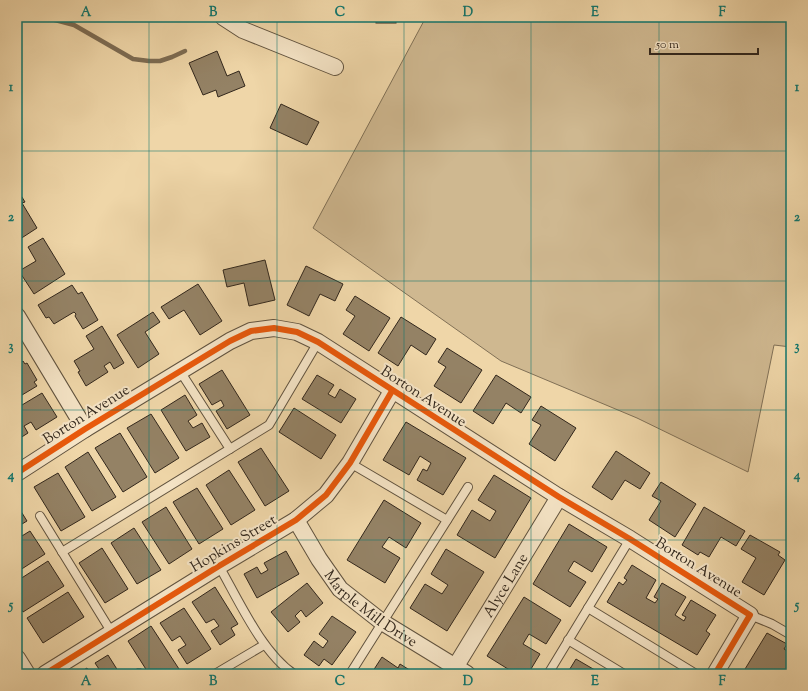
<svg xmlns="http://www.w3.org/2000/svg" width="808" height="691" font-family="'Sorts Mill Goudy',serif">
	<rect width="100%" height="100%" fill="#efd6a8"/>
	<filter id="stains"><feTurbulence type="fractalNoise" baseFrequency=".005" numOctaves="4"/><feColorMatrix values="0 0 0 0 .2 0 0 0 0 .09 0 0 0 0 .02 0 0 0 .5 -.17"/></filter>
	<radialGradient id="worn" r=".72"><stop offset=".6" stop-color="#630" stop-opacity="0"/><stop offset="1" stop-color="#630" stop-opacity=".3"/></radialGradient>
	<polygon fill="#cfb890" stroke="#807056" points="426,17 791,17 791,347 774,345 748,472 637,418 501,361 313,228"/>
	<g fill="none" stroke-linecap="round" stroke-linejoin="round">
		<polyline stroke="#7d6c53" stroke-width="4.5" points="44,17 74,25 133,59 149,61 160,61 172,57 185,51"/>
	</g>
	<g fill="#948265" stroke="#32271c">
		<rect x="376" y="17" width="20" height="6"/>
		<polygon points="217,51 227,76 239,71 245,86 218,97 216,90 203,95 189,63"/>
		<polygon points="281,104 319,122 307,145 270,128"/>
		<polygon points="17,189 25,202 22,203 37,228 17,241"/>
		<polygon points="43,238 65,274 34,294 19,271 36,261 28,247"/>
		<polygon points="265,260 275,300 249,306 244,283 227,287 223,270"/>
		<polygon points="306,266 343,284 335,301 320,294 309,316 287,305"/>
		<polygon points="198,284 222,321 200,335 184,310 169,319 161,307"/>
		<polygon points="72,285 78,294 82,292 98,320 83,329 75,316 76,314 74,312 54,324 49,317 46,318 38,305"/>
		<polygon points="355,296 390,318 369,351 343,334 355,316 346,310"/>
		<polygon points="153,312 160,322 145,332 159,354 138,368 117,335"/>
		<polygon points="401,317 436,339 426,355 411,345 398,366 378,353"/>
		<polygon points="102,326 124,363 114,369 110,362 104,366 108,372 86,386 78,372 80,371 74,361 94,349 86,336"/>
		<polygon points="447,348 482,370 461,403 434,386 446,367 438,362"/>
		<polygon points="23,361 25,364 27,363 37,380 34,382 37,386 17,398 17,365"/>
		<polygon points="222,370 250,415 227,429 216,411 224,406 221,400 212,405 199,384"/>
		<polygon points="317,375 334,385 328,394 335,398 340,389 356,399 341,423 302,399"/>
		<polygon points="496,375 531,397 521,413 506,403 493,424 473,411"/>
		<polygon points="42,393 57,417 36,430 31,422 24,426 28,433 17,440 17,408"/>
		<polygon points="185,395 197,415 188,421 193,428 202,423 210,437 186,451 161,410"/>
		<polygon points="541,406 576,428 555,461 529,444 541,425 532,420"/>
		<polygon points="294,408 336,435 321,459 279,432"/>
		<polygon points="151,414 179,458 155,473 127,428"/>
		<polygon points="406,422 466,458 443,495 417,480 423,469 427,471 431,463 420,456 409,475 383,460"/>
		<polygon points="120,433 147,477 123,492 95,448"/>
		<polygon points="261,448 289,491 265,506 238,462"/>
		<polygon points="616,451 650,473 640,489 625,480 612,500 592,487"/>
		<polygon points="88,452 116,497 92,511 65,467"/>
		<polygon points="229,470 255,510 231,525 206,485"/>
		<polygon points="58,473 85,517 61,531 34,487"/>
		<polygon points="494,475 531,498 495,558 457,535 472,510 490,521 496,511 478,500"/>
		<polygon points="661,482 696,504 675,537 649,520 661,501 652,496"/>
		<polygon points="197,488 223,529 199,544 173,502"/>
		<polygon points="384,500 421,523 406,548 389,537 382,547 400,558 385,583 347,560"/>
		<polygon points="17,505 27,521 17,527"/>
		<polygon points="166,507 192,549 169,564 142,522"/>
		<polygon points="704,507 745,531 736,546 721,537 709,557 700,552 698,555 682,545"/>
		<polygon points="569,524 607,547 592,572 574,561 568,571 586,582 570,607 533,584"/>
		<polygon points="134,528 161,570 137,584 111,543"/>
		<polygon points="30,531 45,554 17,572 17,539"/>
		<polygon points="750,535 780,552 778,555 785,560 764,595 742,582 756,558 741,549"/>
		<polygon points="102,548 128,589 105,603 79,563"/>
		<polygon points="446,549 484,572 447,631 410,608 425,584 442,594 448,585 431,574"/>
		<polygon points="286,551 299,574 257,598 244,574 257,567 261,574 268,570 264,563"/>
		<polygon points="48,561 64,586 23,612 17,603 17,581"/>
		<polygon points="632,565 656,580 646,598 655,603 658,599 654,597 662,583 686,597 675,615 684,621 686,617 682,615 691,600 716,615 706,631 710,634 697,655 607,602 619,582 623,585 627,580 624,578"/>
		<polygon points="307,583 323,603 306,617 301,610 295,616 300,622 288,632 271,612"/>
		<polygon points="215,587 238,624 231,628 235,635 220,645 211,631 219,626 214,619 206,623 192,602"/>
		<polygon points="68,592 84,617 43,643 27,618"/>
		<polygon points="524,597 561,620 546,644 529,634 523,644 540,654 528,674 516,674 487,656"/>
		<polygon points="184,608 211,649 187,664 178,650 186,645 180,636 172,641 160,623"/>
		<polygon points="332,616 356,632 332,665 324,659 319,666 304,655 314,641 323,648 328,641 319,634"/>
		<polygon points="151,626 179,669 171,674 149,674 128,641"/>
		<polygon points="767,633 787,644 784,649 789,652 791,650 791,674 777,674 771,671 769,674 742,674"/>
		<polygon points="108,655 120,674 97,674 101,672 95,663"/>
		<polygon points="382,657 398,668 400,664 416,674 371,674"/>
		<polygon points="576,659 600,673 599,674 570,674 570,673 568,672"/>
		<polygon points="87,668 90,674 77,674"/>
	</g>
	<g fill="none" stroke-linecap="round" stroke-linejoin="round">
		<g stroke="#61533f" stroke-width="10">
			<g id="service">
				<polyline points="180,371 230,449"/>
				<polyline points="350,463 447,520"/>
				<polyline points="40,516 112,633"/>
				<polyline points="62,552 269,425 318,342"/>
				<path d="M219,566C238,599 262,653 294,674"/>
				<polyline points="588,608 696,674"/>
				<polyline points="750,615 772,624 791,635"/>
				<polyline points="568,640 624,674"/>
				<polyline points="139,673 140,674"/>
				<polyline points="215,674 264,645"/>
				<polyline points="350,674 468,487"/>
				<polyline points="548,674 630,539"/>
			</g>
		</g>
		<g stroke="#61533f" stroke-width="18">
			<g id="minor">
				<polyline points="223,17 243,30 335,67"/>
				<polyline points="17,316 85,429"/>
				<polyline points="17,473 85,429 230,341 251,331 274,328 297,332 318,342 559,497 630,539 750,615 715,674"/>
				<path id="s1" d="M296,520L319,559L340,589L382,622L467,674"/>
				<polyline points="17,658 27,674"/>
				<polyline points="45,674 219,566 296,520 326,495 350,463 392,391"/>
				<path id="s2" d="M451,674L559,497"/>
			</g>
		</g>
		<use href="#service" stroke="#f5e4c6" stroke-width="8"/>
		<use href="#minor" stroke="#f5e4c6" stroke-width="16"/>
		<g stroke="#f5e4c6" stroke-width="8">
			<g id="cycleway">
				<polyline points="17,473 85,429 230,341 251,331 274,328 297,332 318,342 559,497 630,539 750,615 715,674"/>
				<polyline points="45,674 219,566 296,520 326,495 350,463 392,391"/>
			</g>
		</g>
		<use href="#cycleway" stroke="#e8590c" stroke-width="6"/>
	</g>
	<path fill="none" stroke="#0f766e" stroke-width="1" stroke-opacity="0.55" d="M149,17V674M277,17V674M404,17V674M531,17V674M659,17V674M17,151H791M17,281H791M17,410H791M17,540H791"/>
	<g text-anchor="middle" stroke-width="4" stroke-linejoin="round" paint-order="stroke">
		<g font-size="15" fill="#32271c" stroke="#f5e4c6">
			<text transform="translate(424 396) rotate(33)" y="5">Borton Avenue</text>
			<text transform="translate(86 414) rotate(-32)" y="5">Borton Avenue</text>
			<text transform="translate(233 543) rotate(-31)" y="5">Hopkins Street</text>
			<text transform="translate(699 567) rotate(32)" y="5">Borton Avenue</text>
			<text dy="5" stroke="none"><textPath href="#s2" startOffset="104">Alyce Lane</textPath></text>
			<text dy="5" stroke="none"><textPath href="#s1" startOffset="118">Marple Mill Drive</textPath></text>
		</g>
	</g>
	<rect width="808" height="691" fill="none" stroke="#efd6a8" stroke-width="44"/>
	<path d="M650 48v6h108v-6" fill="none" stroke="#32271c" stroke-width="2"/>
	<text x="656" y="48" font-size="12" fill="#32271c" stroke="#f5e4c6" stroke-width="3" paint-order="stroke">50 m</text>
	<rect x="22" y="22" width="764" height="647" fill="none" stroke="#0f766e" stroke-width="1.5"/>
	<g font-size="13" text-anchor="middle" font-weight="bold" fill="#0f766e">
		<text x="86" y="16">A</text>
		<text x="213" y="16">B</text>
		<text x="340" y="16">C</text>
		<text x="468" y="16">D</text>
		<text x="595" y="16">E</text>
		<text x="722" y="16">F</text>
		<text x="11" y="91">1</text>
		<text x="797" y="91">1</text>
		<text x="11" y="221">2</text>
		<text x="797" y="221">2</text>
		<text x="11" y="350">3</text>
		<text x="797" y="350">3</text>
		<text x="11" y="479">4</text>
		<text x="797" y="479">4</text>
		<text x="11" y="609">5</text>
		<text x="797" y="609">5</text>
		<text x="86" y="685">A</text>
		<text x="213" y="685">B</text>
		<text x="340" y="685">C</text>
		<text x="468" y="685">D</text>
		<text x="595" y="685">E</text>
		<text x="722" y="685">F</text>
	</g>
	<rect width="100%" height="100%" filter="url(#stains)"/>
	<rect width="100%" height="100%" fill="url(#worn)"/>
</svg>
